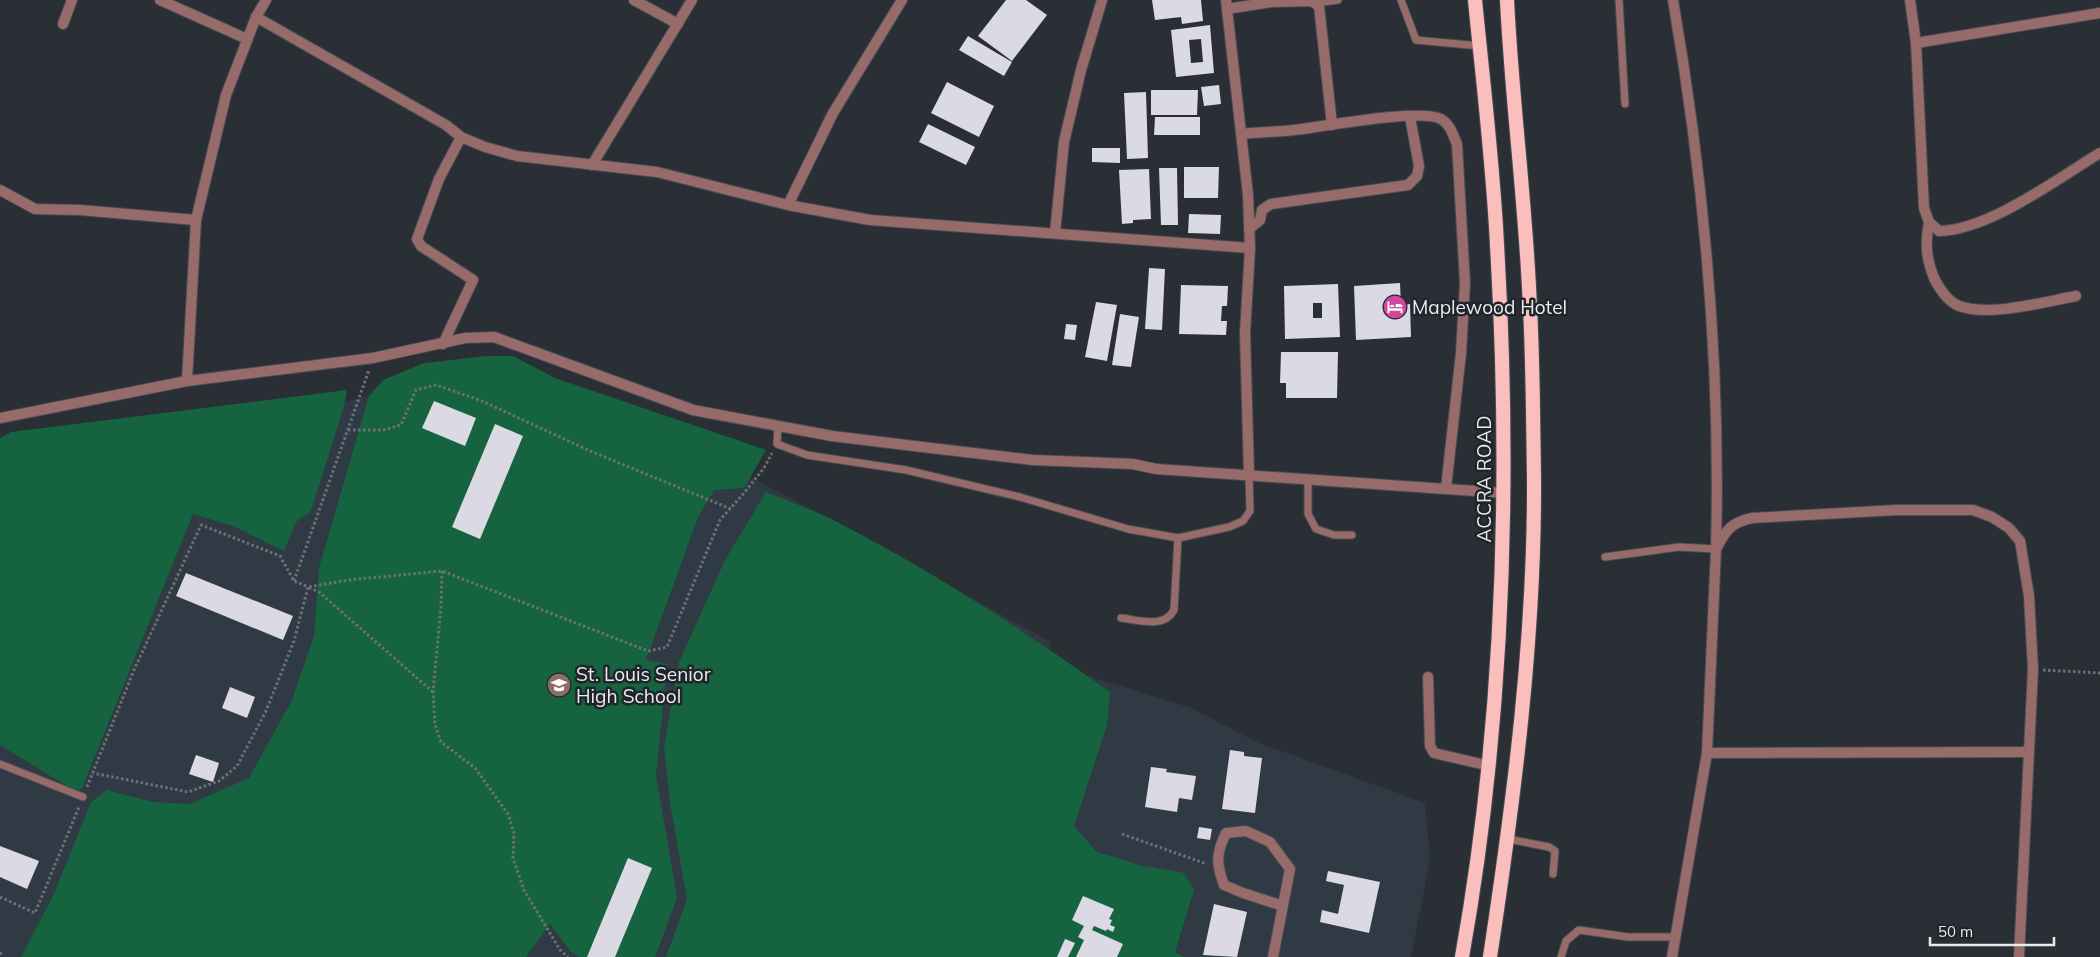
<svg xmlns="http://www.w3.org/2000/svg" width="2100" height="957" font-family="Mulish,sans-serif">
	<rect width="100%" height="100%" fill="#2a2f35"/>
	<polygon fill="#303a44" points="402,387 556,389 766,485 1051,642 1047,663 1191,708 1259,743 1425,803 1430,860 1411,957 0,957 0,470 349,401"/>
	<g fill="#16643f">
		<polygon points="486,356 513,356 555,378 766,450 744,488 714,490 698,517 646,660 667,664 656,775 677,898 655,957 580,957 571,952 550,924 526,957 21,957 54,894 91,802 107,790 152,802 190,804 249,778 292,700 314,636 319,568 369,396 383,380 424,363"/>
		<polygon points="347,390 344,406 311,511 296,522 284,551 233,526 193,514 82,788 77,792 0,745 0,438 11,432"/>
		<path d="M766,492C787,501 809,508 829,518C928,568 1020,628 1110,692L1107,725L1074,826L1097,852L1139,865L1184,873L1194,890L1175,952L1184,957H666L687,899L671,809L664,748L679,662L725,560Z"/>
	</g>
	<g fill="#dbdae4" fill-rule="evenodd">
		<polygon points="1006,0 1026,0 1047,15 1012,61 978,36"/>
		<polygon points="1152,0 1201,0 1203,21 1182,24 1181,17 1155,20"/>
		<path d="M1210,25L1214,73L1176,77L1171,30ZM1201,39L1203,62L1191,63L1189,40Z"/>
		<polygon points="968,36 1012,62 1004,76 959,50"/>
		<polygon points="947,82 994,106 979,137 931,113"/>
		<polygon points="1219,85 1221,104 1204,106 1201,87"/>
		<polygon points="1151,90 1198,90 1197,115 1151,115"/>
		<polygon points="1146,92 1148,158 1127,159 1124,93"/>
		<polygon points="1155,117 1200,117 1200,135 1154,135"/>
		<polygon points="928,124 975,147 966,165 919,142"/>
		<polygon points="1092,148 1120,148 1120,163 1092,162"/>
		<polygon points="1184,167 1219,167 1218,198 1184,198"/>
		<polygon points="1159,168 1177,168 1178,225 1161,225"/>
		<polygon points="1149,169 1151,219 1133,220 1133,223 1122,224 1119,170"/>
		<polygon points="1189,214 1221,215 1220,234 1188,233"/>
		<polygon points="1149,268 1165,269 1162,330 1145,329"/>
		<polygon points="1400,283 1401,305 1410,304 1411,337 1356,340 1354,286"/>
		<path d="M1338,284L1340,337L1285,339L1284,286ZM1313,303H1322V318H1313Z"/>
		<polygon points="1181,285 1228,286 1227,306 1222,306 1221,321 1227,321 1226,335 1179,334"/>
		<polygon points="1096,302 1117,305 1107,361 1085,357"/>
		<polygon points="1120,314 1139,317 1131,367 1112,365"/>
		<polygon points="1066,324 1077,325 1075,340 1064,339"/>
		<polygon points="1281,352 1338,352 1337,398 1286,398 1286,383 1280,383"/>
		<polygon points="434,401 476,418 465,446 422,428"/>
		<polygon points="495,424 523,436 480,539 452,527"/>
		<polygon points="186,573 293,616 283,640 176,596"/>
		<polygon points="230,687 255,697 247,718 222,708"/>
		<polygon points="1230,750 1244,752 1244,756 1262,758 1255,813 1222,809"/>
		<polygon points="196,755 219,763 213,782 189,774"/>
		<polygon points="1151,767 1167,769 1166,772 1196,776 1192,800 1179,798 1177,812 1145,807"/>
		<polygon points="1199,827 1212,829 1210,840 1197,838"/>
		<polygon points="0,846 39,861 27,889 0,877"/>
		<polygon points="628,858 652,868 615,957 587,957"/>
		<polygon points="1328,871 1380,882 1369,933 1320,922 1322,910 1338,914 1344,885 1326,881"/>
		<polygon points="1083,896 1114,909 1109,919 1112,920 1110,925 1115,927 1113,932 1107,929 1106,931 1094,926 1092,930 1123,944 1117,957 1076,957 1084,940 1078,937 1084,926 1072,920"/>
		<polygon points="1214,904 1247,912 1237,957 1203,955"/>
		<polygon points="1065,939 1075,943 1068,957 1057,957"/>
	</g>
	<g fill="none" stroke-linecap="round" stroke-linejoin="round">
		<g stroke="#484d53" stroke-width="9">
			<g id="service">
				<polyline points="1401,0 1416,40 1480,46"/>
				<polyline points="1619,0 1625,104"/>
				<polyline points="1315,3 1338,0"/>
				<polyline points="778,425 777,444 807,455 906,470 1020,497 1128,529 1178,538 1229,527 1243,521 1250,511 1249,474"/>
				<polyline points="1308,478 1308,514 1316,529 1334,535 1352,535"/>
				<polyline points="1605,557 1679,547 1716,549"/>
				<path d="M1121,618C1139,620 1164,629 1174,610L1178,538"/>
				<polyline points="0,764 83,797"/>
				<polyline points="1508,839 1549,847 1555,851 1553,874"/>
				<polyline points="1561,957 1566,941 1579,930 1628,937 1674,937"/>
			</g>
		</g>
		<g stroke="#484d53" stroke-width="12">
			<g id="minor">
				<polyline points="160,0 247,39"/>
				<polyline points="634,0 678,24"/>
				<polyline points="1226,0 1248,195 1250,248 1245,333 1249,474"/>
				<path d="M1673,0C1704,180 1721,363 1716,546"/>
				<path d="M1910,0L1916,43L1924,208L1929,222L1939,231C1989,230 2057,179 2100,153"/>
				<polyline points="1227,9 1271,2 1311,1 1319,6 1332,125"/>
				<polyline points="256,17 446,125 461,137 485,147 517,156 657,172 788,205 870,220 1250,248"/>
				<polyline points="63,24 72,0"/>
				<polyline points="1916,43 2100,13"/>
				<path d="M1241,134C1258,132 1276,132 1294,130C1322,127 1420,108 1441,119C1450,124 1453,135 1457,144L1465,283L1461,353L1446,488"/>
				<polyline points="592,165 692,0"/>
				<polyline points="0,190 35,209 80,210 196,220"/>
				<polyline points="788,205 833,113 902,0"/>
				<path d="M1929,222C1925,243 1926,258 1934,278C1939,288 1947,301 1959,306C1991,317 2043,302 2076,296"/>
				<polyline points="1249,229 1260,220 1262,210 1271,204 1408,185 1417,176 1419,166 1410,117"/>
				<polyline points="1055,233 1064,142 1081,70 1102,0"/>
				<polyline points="443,344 473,280 421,246 417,239 439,179 461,137"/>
				<polyline points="187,381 196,220 226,95 256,17 266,0"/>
				<polyline points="0,418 187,381 373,358 465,338 494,337 693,410 832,436 914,446 1033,460 1133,464 1156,469 1504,493"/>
				<polyline points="1428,677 1430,746 1434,753 1490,766"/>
				<polyline points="1707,753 2028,752"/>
				<path d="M1273,957L1290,869L1270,842L1246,831L1226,833C1216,853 1216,864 1224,885L1243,893L1283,906"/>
				<path d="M1672,957L1707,753L1716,549C1726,530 1730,523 1752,518L1897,510H1973L1992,517L2009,528L2020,541L2029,596L2033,669L2019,957"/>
			</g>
		</g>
		<g stroke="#484d53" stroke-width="16">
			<g id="trunk">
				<path d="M1462,957C1504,723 1511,483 1497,245C1493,163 1483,82 1475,0"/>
				<path d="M1490,957C1514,799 1535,637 1534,477C1533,421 1533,364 1530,308C1526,205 1512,103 1507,0"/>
			</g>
		</g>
		<g stroke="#6c7176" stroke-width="3" stroke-dasharray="2.5 2.5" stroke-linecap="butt">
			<polyline points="348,430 383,430 401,425 416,390 436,385 482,401 590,451 731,509"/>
			<polyline points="442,571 441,607 433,692 435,725 441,742 475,768 508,814 514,833 513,858 524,890 560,950 568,957"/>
			<polyline points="294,581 369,370"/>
			<polyline points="2043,670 2100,673"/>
			<polyline points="433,692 319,592 308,587 349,580 442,571 648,651 667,647 720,520 744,493 764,468 772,453"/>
			<polyline points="87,787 134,670 201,525 280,556 294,581 308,587 294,641 266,711 237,766 219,781 188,792 93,773"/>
			<polyline points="1122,834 1207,864"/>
			<polyline points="0,897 35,913 79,807"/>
			<polyline points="0,953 2,954"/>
		</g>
		<use href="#service" stroke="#976b69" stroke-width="7"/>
		<use href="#minor" stroke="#976b69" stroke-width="10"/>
		<use href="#trunk" stroke="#fabfbc" stroke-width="14"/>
	</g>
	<defs>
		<g id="hotel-disc" transform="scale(1.25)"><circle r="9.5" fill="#d1479c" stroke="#20252b"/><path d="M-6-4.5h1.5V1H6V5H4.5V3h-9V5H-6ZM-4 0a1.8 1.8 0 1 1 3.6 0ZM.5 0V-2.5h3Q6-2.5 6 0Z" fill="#fff"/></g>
		<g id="school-disc" transform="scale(1.25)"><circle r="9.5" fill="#8d6e63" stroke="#20252b"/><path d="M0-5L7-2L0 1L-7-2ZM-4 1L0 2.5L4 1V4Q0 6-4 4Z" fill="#fff"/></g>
	</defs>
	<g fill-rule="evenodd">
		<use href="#hotel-disc" x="1395" y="307"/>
		<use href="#school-disc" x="559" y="685"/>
	</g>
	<g text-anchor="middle" stroke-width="5" stroke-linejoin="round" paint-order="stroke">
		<g font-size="19" fill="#e8ebef" stroke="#20252b" text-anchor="start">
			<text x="1412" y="314">Maplewood Hotel</text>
			<text x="576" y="681">St. Louis Senior<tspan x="576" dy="22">High School</tspan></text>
		</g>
		<g font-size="19" fill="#e8ebef" stroke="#20252b">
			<text transform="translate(1484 479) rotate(-90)" y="7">ACCRA ROAD</text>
		</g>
	</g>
	<path d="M1930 937v8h124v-8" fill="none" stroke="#e8ebef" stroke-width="2.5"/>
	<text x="1938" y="937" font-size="15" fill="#e8ebef" stroke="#20252b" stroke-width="4" paint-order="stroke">50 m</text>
</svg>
